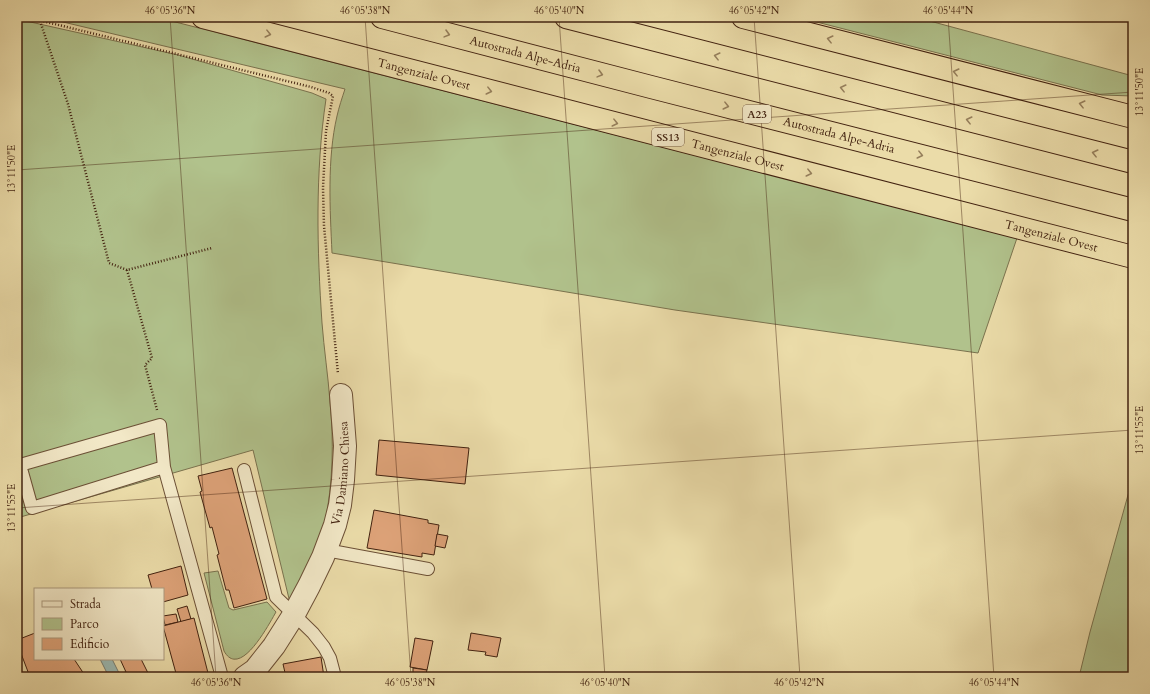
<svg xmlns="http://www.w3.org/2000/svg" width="1150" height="694" font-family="Cardo,serif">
	<rect width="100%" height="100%" fill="#ebdca9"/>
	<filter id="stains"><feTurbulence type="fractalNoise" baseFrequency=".005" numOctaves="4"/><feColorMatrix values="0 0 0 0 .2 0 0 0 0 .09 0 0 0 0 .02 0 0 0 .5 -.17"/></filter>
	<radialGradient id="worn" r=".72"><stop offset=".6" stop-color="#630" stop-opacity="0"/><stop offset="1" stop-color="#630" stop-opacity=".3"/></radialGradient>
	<g fill="#b1c28c" stroke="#7a724e">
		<path d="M42,17H156L1017,238L978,353L675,310L332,253C330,209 327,159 337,116C339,107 342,98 345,89Z"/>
		<polygon points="797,17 915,17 1133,76 1133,96 1102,95"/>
		<path d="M17,19L178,55L312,93L326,99C315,173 317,249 322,323C324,349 328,375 330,402C334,441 333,483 325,522C319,552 304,579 291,607L253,450L17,518Z"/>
		<polygon points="1133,477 1133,677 1079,677 1090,632"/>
		<path d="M218,571L229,608L233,610L267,602L276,612C269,624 240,680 224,651L204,573Z"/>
	</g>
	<polygon fill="#9bb9b2" stroke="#777d71" points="100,659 112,659 121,677 109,677"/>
	<g fill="#dda278" stroke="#422210">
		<polygon points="379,440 469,448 465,484 376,475"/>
		<polygon points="232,468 267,599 234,608 229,590 226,590 217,555 219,554 212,527 210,528 200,492 202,491 198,476"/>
		<polygon points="374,510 428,520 428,523 439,525 434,555 422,553 422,557 367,548"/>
		<polygon points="437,534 448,536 445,548 435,546"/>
		<polygon points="181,566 188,595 163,602 163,589 152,589 148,575"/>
		<polygon points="187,606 191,619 181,622 177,609"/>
		<polygon points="176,614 178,622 165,625 163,616"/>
		<polygon points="194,618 209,677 177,677 163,626"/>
		<polygon points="35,633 35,659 74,659 86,677 30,677 17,643 17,640"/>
		<polygon points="471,633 501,638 497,657 485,655 486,652 468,650"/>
		<polygon points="415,638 433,641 427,670 410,667"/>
		<polygon points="321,657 324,677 286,677 283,664"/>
		<polygon points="120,659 141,659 150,677 124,677 122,673 126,672"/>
		<polygon points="413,668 427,670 425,676 413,674"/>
	</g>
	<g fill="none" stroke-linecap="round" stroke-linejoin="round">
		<g stroke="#6c5036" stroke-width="14">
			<g id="service">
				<polyline points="164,467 32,508 20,465 160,425 164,467 222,677"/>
				<polyline points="244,470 276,597 313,633 324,647 330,658 335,677"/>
				<polyline points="326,550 428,569"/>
			</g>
		</g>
		<g stroke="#6c5036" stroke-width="24">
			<g id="minor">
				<path id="s1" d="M245,677L255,670L274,646L293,616L309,586L323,557L335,525L340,505L343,480L345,446L341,395"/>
			</g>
		</g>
		<g stroke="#422210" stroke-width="24">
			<g id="trunk">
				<path id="s2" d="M203,17L1133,257"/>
				<polyline points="743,17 1133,117"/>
			</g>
		</g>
		<g stroke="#422210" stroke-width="24">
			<g id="motorway">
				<path id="s3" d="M382,17L651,87L1133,210"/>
				<polyline points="566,17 1133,162"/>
			</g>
		</g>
		<g stroke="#422210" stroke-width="2.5" stroke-dasharray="1 2" stroke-linecap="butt">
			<polyline points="26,17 311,87 329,93 333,96 326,131 323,188 324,226 338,374"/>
			<polyline points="40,21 68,104 109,263 127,270 212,248"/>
			<polyline points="127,270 152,358 145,365 157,410"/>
		</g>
		<use href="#service" stroke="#f2e8c7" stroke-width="12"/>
		<use href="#minor" stroke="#f2e8c7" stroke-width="22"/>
		<use href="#trunk" stroke="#ebdca9" stroke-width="22"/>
		<use href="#motorway" stroke="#ebdca9" stroke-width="22"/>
	</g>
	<defs><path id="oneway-chevron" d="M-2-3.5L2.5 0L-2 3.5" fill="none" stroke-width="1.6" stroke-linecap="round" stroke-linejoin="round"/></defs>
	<g stroke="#967f5c">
		<use href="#oneway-chevron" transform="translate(268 34) rotate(14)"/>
		<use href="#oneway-chevron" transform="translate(447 34) rotate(15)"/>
		<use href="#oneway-chevron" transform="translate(830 39) rotate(-166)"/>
		<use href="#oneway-chevron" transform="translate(717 56) rotate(-166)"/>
		<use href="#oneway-chevron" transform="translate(956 72) rotate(-166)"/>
		<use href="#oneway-chevron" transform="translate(600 74) rotate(15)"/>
		<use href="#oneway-chevron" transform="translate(843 88) rotate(-166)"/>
		<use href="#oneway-chevron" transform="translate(489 91) rotate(14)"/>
		<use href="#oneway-chevron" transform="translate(1082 104) rotate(-166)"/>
		<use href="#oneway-chevron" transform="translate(726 106) rotate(14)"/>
		<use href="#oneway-chevron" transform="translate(969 120) rotate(-166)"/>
		<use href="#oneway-chevron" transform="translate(615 123) rotate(14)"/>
		<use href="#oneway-chevron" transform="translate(1095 153) rotate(-166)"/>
		<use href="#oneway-chevron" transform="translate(920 155) rotate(14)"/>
		<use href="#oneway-chevron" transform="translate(809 173) rotate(14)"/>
	</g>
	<path fill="none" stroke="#422210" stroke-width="1" stroke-opacity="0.45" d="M170,17L216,677M365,17L411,677M559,17L605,677M754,17L800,677M948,17L994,677M17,170L1133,92M17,508L1133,430M17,611L22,677"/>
	<g text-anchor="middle" stroke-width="3.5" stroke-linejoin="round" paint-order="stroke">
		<g fill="#f2e8c7" stroke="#775d47" stroke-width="1">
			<rect x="743" y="105" width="28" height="18" rx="3"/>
			<rect x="652" y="128" width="32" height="18" rx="3"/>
		</g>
		<g font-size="11" font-weight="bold" fill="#422210">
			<text x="757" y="118">A23</text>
			<text x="668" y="141">SS13</text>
		</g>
		<g font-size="12" fill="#422210" stroke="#f2e8c7">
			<text dy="4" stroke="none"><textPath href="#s3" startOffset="148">Autostrada Alpe-Adria</textPath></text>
			<text dy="4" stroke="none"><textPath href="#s2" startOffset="228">Tangenziale Ovest</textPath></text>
			<text dy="4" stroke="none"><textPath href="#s3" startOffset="472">Autostrada Alpe-Adria</textPath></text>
			<text dy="4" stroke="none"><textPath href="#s2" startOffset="552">Tangenziale Ovest</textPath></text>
			<text dy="4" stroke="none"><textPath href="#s2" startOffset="876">Tangenziale Ovest</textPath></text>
			<text dy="4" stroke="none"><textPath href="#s1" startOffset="231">Via Damiano Chiesa</textPath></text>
		</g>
	</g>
	<rect width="1150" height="694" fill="none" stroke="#ebdca9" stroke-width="44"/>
	<rect x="34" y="588" width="130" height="72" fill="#f2e8c7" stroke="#ac997e"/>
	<rect x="42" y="601" width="20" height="6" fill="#f2e8c7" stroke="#ac997e"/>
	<text x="70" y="608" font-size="12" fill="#422210">Strada</text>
	<rect x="42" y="618" width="20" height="12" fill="#b1c28c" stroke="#ac997e"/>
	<text x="70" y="628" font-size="12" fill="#422210">Parco</text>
	<rect x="42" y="638" width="20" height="12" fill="#dda278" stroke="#ac997e"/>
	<text x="70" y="648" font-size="12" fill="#422210">Edificio</text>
	<rect x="22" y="22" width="1106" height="650" fill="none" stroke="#422210" stroke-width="1.5"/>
	<g font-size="10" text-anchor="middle" fill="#422210">
		<text x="170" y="14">46°05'36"N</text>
		<text x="365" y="14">46°05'38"N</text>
		<text x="559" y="14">46°05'40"N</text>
		<text x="754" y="14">46°05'42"N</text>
		<text x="948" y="14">46°05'44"N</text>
		<text transform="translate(1139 92) rotate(-90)" y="4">13°11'50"E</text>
		<text transform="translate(11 169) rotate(-90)" y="4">13°11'50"E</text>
		<text transform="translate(1139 430) rotate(-90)" y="4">13°11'55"E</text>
		<text transform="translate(11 508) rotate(-90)" y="4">13°11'55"E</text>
		<text x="216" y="686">46°05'36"N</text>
		<text x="410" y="686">46°05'38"N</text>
		<text x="605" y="686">46°05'40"N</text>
		<text x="799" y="686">46°05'42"N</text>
		<text x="994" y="686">46°05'44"N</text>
	</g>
	<rect width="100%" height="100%" filter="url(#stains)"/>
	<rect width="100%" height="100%" fill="url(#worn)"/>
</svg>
